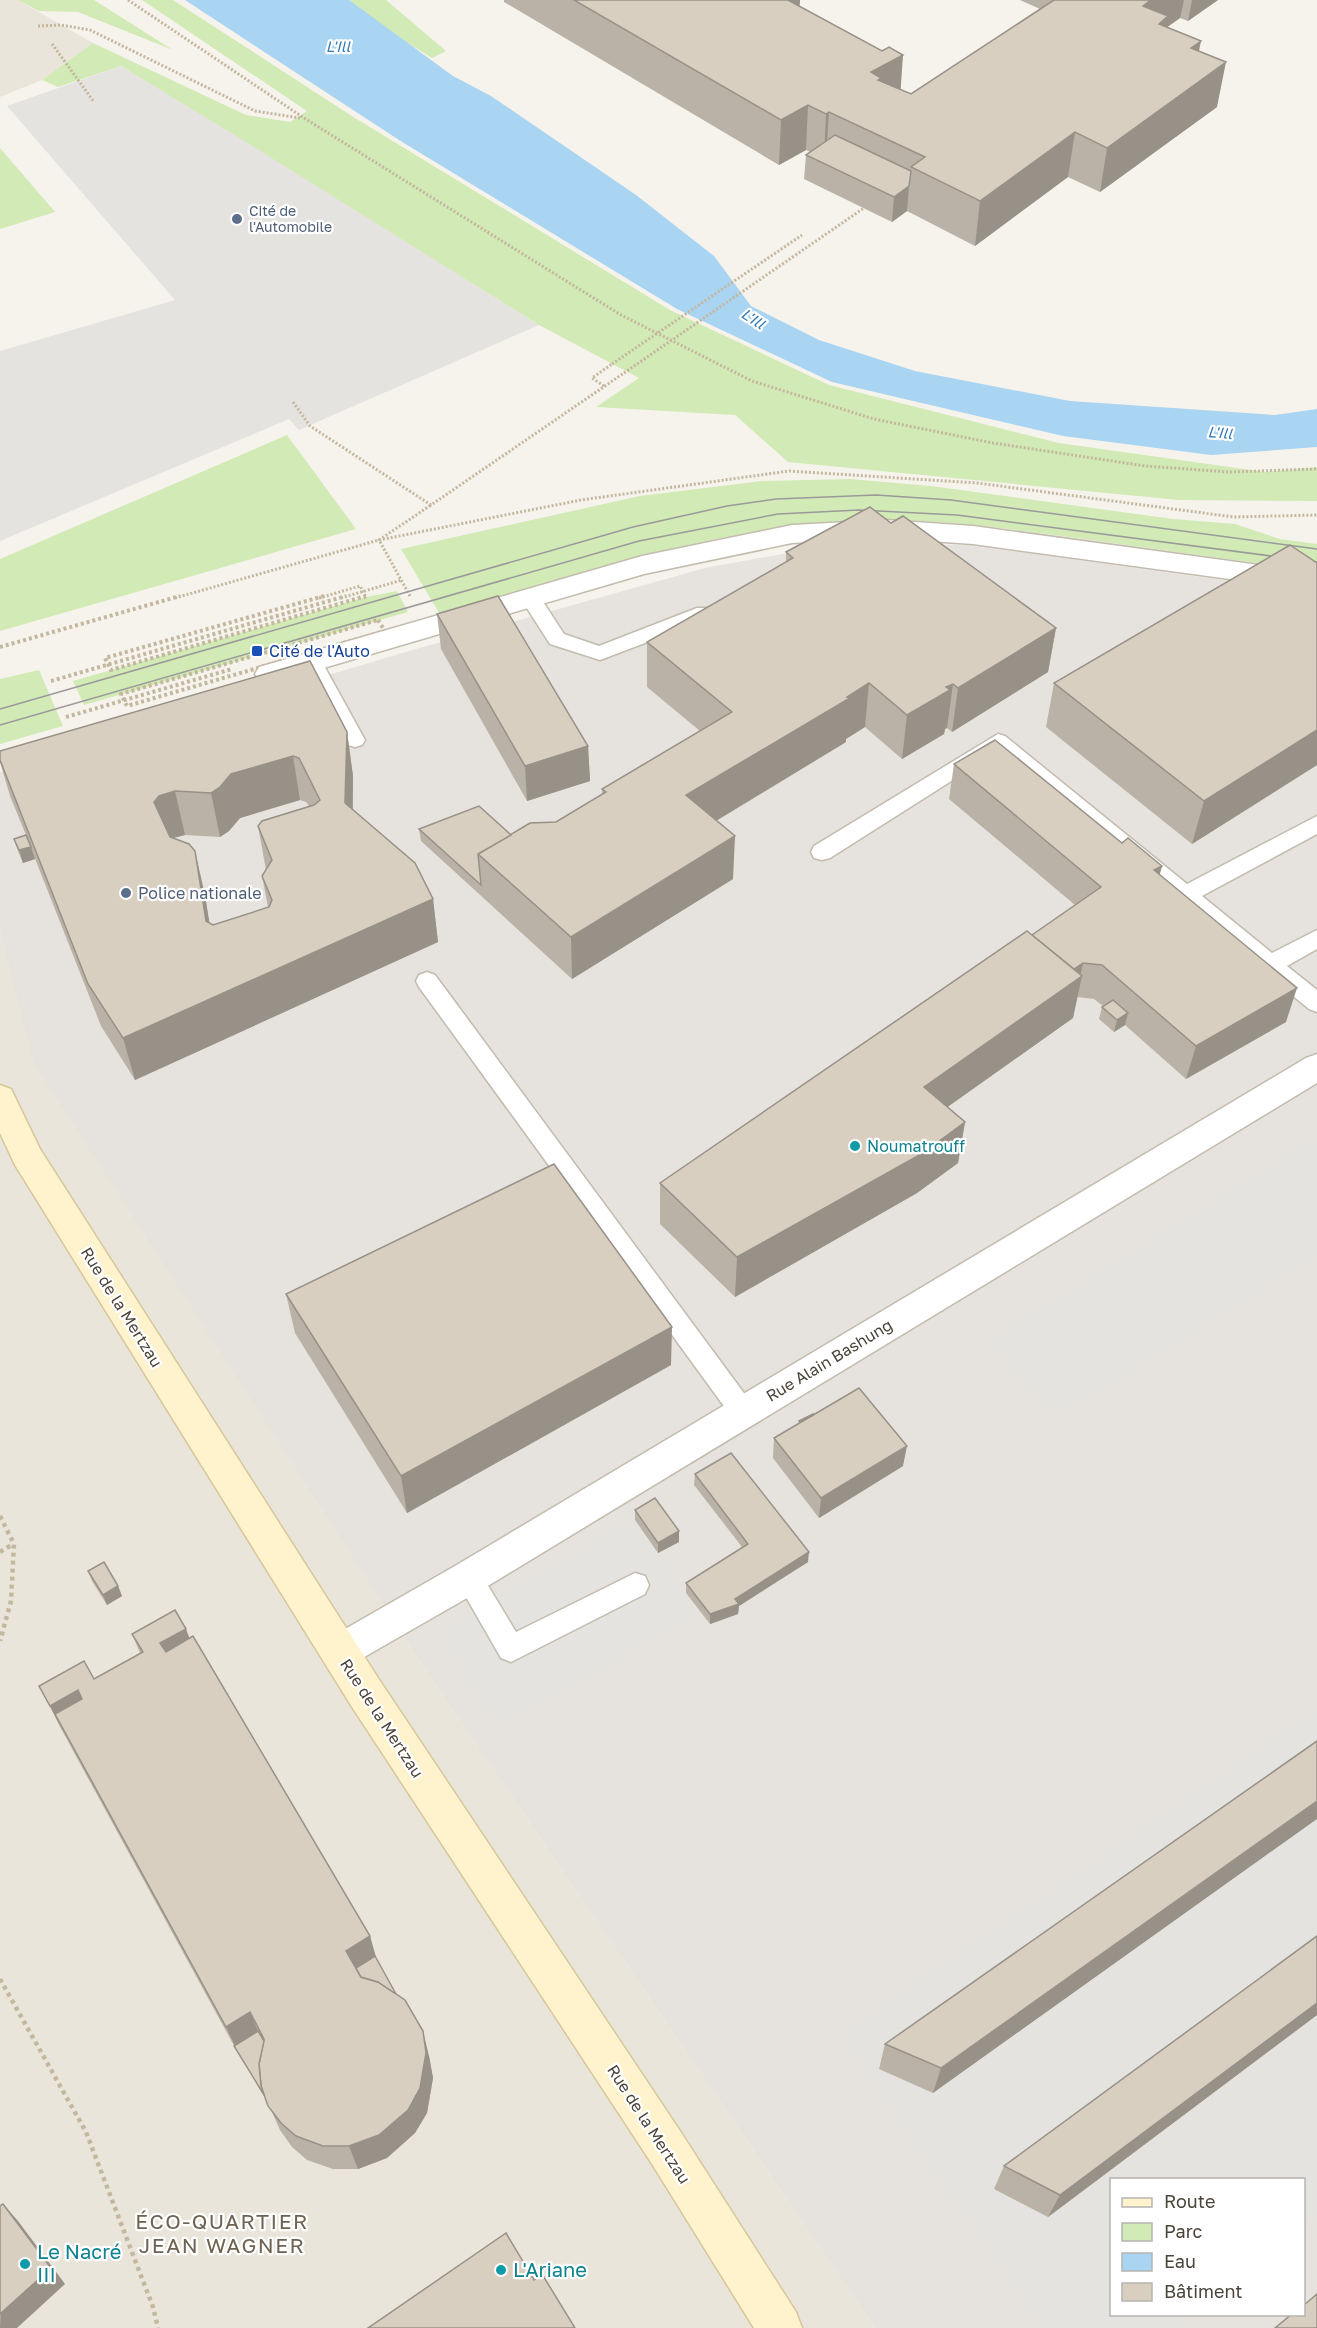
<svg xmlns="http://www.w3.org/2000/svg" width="1317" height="2328" font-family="'Golos Text',sans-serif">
	<rect width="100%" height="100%" fill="#f6f3ec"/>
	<g fill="#eae5da">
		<polygon points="0,0 18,0 93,43 42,80 0,97"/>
		<polygon points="0,931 35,1063 418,1659 875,2328 0,2328"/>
	</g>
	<path fill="#e6e2dd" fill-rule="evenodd" d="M838,544L968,545L1317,593V2328H875L418,1659L34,1063L0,931V772L416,649L705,568ZM1112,2180H1304V2314H1112Z"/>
	<g fill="#d2eab5">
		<polygon points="18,0 94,0 173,50 78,12 39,11"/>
		<polygon points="142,0 173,0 355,118 670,310 829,385 1059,443 1265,472 1317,467 1317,501 1179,500 788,462 735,415 596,407 639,378 539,325 121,66 58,87 42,80 93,43 246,115 290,122 307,111"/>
		<polygon points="338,0 386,0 446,51 432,58"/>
		<polygon points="0,148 55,212 0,229"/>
		<polygon points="287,435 356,529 0,631 0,559"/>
		<path d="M850,479L931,486L1173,519L1235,524L1280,539L1317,544V571C1239,561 1162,550 1084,539C1009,529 935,518 859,520C721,525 574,578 441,616L401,549L640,496L762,481Z"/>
		<polygon points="397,591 408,612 84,705 73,681 366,597"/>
		<polygon points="39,670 63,726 0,744 0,679"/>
	</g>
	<g fill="#e5e3e0">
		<polygon points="121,66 238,137 539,325 299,430 289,419 0,541 0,351 175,300 7,106"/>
		<polygon points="1317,1138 1317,1255 1059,1414 988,1342"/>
		<polygon points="635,1520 701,1613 645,1645 498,1721 441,1632"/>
		<polygon points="1317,1710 1317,2215 1304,2226 1304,2180 1112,2180 1112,2314 1193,2315 1176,2328 1047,2328 841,2035"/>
	</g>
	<polygon fill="#a9d4f2" points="185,0 349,0 453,76 491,96 636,195 714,256 751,306 819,340 915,371 1070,401 1275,415 1317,409 1317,447 1211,455 1063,436 832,382 677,309 399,140"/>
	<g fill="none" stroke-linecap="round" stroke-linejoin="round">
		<g stroke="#c2bbae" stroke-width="3">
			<g id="service">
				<polygon points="531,592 538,594 564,634 599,646 697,608 711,608 714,613 711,618 600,660 550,644 521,599 524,594"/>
				<polygon points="312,655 319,657 322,662 365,740 362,745 355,747 348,745 345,740 302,662 305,657"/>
				<polygon points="998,734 1005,736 1187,884 1317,816 1317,834 1202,896 1272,953 1317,930 1317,949 1287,966 1317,990 1317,1012 1309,1009 997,752 830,858 822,860 814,858 811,852 814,846"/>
				<polygon points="427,972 435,975 752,1404 756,1412 752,1420 743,1423 734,1420 419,987 416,981 419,975"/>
				<polygon points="468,1566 478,1569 516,1632 635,1573 645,1576 649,1585 645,1594 511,1662 501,1658 455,1578 458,1569"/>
			</g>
		</g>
		<g stroke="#c2bbae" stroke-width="3">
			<g id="minor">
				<polygon points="886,520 973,526 1317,573 1317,591 973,544 886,538 792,543 644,574 269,684 259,681 255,674 259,667 642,556 792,525"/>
				<polygon points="1317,1054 1317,1083 481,1590 352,1664 339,1670 326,1664 320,1652 326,1640 455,1566 1306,1058"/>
			</g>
		</g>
		<g stroke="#d6c79b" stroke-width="3">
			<polygon id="secondary" points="0,1085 11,1089 40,1149 380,1681 682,2134 796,2312 802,2328 754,2328 652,2164 352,1707 15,1165 0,1133"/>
		</g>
		<g stroke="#c4b79f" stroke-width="3" stroke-dasharray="2 2" stroke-linecap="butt">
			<polyline points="128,0 304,118 621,315 752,381 874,419 993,443 1145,466 1229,472 1317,469"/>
			<polyline points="38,26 61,25 90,30 255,111 300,118"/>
			<polyline points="52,44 94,102"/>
			<polyline points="604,386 592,378 612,364"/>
			<polyline points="293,402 310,426 431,505 624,373"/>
			<polyline points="410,596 379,540 431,505"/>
			<polyline points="175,598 379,540 581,500 789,471 977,483 1234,517 1317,515"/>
			<polyline points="319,598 360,586 366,597 364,598"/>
			<polyline points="341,598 402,580"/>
		</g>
		<g stroke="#c4b79f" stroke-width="4" stroke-dasharray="3 3" stroke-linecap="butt">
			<polyline points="324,596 105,658 111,670 366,596"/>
			<polygon points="378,620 385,631 127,706 121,694"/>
			<polyline points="0,647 180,596"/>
			<polyline points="51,681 346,596"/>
			<polyline points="66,717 232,669"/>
		</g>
		<g stroke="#c4b79f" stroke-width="4.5" stroke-dasharray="4 4" stroke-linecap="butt">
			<polyline points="0,1516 14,1544 11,1601 0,1641"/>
			<polyline points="0,1552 13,1544"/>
			<polyline points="0,1979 86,2132 153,2307 158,2328"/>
		</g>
		<use href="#service" fill="#fff" fill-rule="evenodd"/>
		<use href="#minor" fill="#fff" fill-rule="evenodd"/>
		<use href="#secondary" fill="#fff3cd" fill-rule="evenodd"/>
		<g stroke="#9a9a9a" stroke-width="1.5">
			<polyline points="0,709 633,527 727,506 776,499 876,495 951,500 1317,549"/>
			<polyline points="0,725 639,541 778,514 859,510 957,515 1317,562"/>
		</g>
		<g stroke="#c4b79f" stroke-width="3" stroke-dasharray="2 2" stroke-linecap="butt">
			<polyline points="612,364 802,235"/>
			<polyline points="624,373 864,208"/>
		</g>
	</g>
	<g fill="#bab2a6" fill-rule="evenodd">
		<polygon points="504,0 800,0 799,6 900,90 911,94 1040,9 1020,0 1218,0 1188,21 1180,18 1167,27 1199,51 1217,107 1100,192 1068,177 975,246 907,211 892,222 804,179 806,155 810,152 806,150 779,165 504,2"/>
		<polygon points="891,523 1056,628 1048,672 952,732 947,728 945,729 944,734 902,759 865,727 846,739 846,742 716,821 733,879 572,979 421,841 419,829 511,835 556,822 602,795 602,789 700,731 647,687 647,642 786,563 786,552"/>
		<polygon points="1317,563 1317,765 1192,844 1046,727 1054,683"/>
		<polygon points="437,614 588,746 590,781 527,801 441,649"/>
		<path d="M347,732L353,776V809L433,899L438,942L135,1080L101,1026L34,856L35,859L23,863L18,851L14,839L26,835L10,796L0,762V751ZM300,800L306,802L309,806L258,826L266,870L262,876L268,907L213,925L209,923L205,895L174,838L185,835L220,837L229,831L240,818Z"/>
		<polygon points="954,764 1122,843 1162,866 1159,875 1286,1022 1186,1079 1125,1025 1114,1032 1099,1019 1102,1007 1103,1006 1094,999 1077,997 1073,1018 947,1107 965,1122 958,1163 917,1193 735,1297 660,1224 660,1183 1032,935 1075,905 949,799"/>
		<polygon points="286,1294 671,1365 407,1513 295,1333"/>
		<polygon points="799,1421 903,1466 819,1518 773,1458 774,1438 799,1423"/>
		<polygon points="695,1474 808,1562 739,1606 738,1614 710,1624 686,1593 686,1583 742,1547 694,1485"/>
		<polygon points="635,1510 679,1531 679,1542 658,1553 635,1520"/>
		<polygon points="88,1571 118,1586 122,1596 107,1605 92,1581"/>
		<polygon points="132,1634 189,1638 370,1936 375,1956 429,2056 433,2078 427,2113 415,2133 387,2158 358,2169 333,2169 307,2160 292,2147 280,2130 266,2099 238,2053 71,1747 39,1686 94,1679 140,1653"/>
		<polygon points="1317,1741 933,2093 879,2069 885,2044"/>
		<polygon points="1317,1936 1317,2015 1048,2217 994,2189 1004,2166"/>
	</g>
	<g fill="#979187">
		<polygon points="777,0 800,0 798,27"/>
		<polygon points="1151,0 1184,0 1180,18 1166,28 1160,60 1143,6"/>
		<polygon points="1192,0 1218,0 1188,21"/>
		<polygon points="1201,41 1192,85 1191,48"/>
		<polygon points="903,55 900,99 879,110 871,72"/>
		<polygon points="1226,62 1217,107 1100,192 1107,148"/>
		<polygon points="808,105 806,150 779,165 781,120"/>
		<polygon points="829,112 826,157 824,159 826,114"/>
		<polygon points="1075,132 1068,177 975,246 980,201"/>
		<polygon points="909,186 907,211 892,222 894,197"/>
		<polygon points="1056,628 1048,672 952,732 958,688"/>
		<polygon points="869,683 865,727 846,739 846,742 686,839 686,795"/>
		<polygon points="953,684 947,728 945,729 944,734 902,759 907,715 946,687"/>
		<polygon points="1317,730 1317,765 1192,844 1204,801"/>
		<polygon points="347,732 353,776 352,846 345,803"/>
		<polygon points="588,746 590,781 527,801 525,766"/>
		<polygon points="293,756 300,800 240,818 229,831 220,837 211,793 231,774"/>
		<polygon points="175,791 185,835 169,839 154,802 159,796"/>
		<polygon points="735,836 733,879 572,979 571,937"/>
		<polygon points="31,847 35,859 23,863 19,850"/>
		<polygon points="195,851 205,895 216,964 206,921"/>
		<polygon points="1162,866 1153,900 1154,870"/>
		<polygon points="433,899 438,942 135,1080 123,1038"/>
		<polygon points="1083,963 1080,977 1082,976 1073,1018 918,1128 924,1087"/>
		<polygon points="1297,988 1286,1022 1186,1079 1196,1046"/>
		<polygon points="1128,1013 1125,1025 1114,1032 1117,1020"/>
		<polygon points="965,1122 958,1163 917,1193 735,1297 737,1257"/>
		<polygon points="672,1327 671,1365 407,1513 401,1476"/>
		<polygon points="907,1446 903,1466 819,1518 821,1498"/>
		<polygon points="679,1531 679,1542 658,1553 658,1543"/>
		<polygon points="809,1552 808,1562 739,1606 738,1614 710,1624 710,1614 735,1599"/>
		<polygon points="118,1586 122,1596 107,1605 103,1595"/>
		<polygon points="186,1629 199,1663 174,1677 160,1643"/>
		<polygon points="78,1690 93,1723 55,1714 66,1738 50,1706"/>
		<polygon points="1317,1801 1317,1819 933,2093 941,2068"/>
		<polygon points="370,1936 378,1964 353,1971 346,1951"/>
		<polygon points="1317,2003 1317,2015 1048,2217 1060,2195"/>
		<polygon points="250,2012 261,2038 235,2046 226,2027"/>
		<polygon points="423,2031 429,2056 433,2078 427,2113 415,2133 387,2158 358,2169 349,2146"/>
		<polygon points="3,2204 18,2221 65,2284 17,2328 0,2328"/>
	</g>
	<g fill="#d8cfc1" stroke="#979187" stroke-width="1.5" fill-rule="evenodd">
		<polygon points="574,0 788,0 882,51 889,47 903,55 871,72 881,78 878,80 911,94 1054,0 1151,0 1143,6 1168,16 1159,24 1201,41 1191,48 1226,62 1107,148 1075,132 980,201 911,167 925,157 829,112 826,114 808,105 781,120"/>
		<polygon points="835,135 911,171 909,186 894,197 806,155"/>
		<polygon points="870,507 891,523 903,516 1056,628 958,688 953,684 946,687 950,690 907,715 869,683 847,697 850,698 686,795 735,836 571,937 478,854 530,823 556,822 606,792 602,789 732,712 647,642 793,558 786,552"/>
		<polygon points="1290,545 1317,563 1317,730 1204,801 1054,683"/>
		<polygon points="498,596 588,746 525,766 437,614"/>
		<path d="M310,661L347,732L345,803L415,863L433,899L123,1038L88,984L0,760V751ZM293,756L299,758L320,800L314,805L262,821L258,826L272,860L262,876L272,900L269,907L213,925L206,921L195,851L189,844L170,837L154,802L159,796L175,791L211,793L220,787L231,774Z"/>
		<polygon points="995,740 1122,843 1128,838 1162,866 1154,870 1297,988 1196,1046 1102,965 1083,963 1074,969 1032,935 1101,887 954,764"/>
		<polygon points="479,806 511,835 478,854 481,885 419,829"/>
		<polygon points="26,835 31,847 19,850 14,839"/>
		<polygon points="1027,931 1082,976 924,1087 965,1122 923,1153 737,1257 660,1183"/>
		<polygon points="1113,1000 1128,1013 1117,1020 1102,1007"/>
		<polygon points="554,1164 672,1327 401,1476 286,1294"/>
		<polygon points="859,1388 907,1446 821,1498 774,1438"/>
		<polygon points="813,1414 813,1415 800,1422 799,1421"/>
		<polygon points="731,1453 809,1552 735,1599 739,1604 710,1614 686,1583 748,1544 695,1474"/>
		<polygon points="655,1498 679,1531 658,1543 635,1510"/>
		<polygon points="104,1562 118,1586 103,1595 88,1571"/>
		<polygon points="175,1610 186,1629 160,1643 166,1652 193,1636 370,1936 346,1951 361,1977 378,1982 405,2000 423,2031 426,2053 420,2088 408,2110 379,2135 349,2146 323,2146 296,2136 281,2123 268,2106 261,2086 259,2064 264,2039 250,2012 226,2027 55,1714 82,1699 78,1690 50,1706 39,1686 84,1661 94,1679 143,1652 132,1634"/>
		<polygon points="1317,1741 1317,1801 941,2068 885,2044"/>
		<polygon points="1317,1936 1317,2003 1060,2195 1004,2166"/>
		<polygon points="375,1956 396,1994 378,1982 361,1977 356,1968"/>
		<polygon points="258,2031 264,2041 259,2064 261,2086 264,2095 234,2046"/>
		<polygon points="3,2204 51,2268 0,2314 0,2206"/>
		<polygon points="506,2233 534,2280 542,2274 575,2328 368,2328"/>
		<polygon points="1317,2294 1317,2328 1275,2328 1292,2314 1304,2314 1304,2305"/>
	</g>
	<g fill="#5c6f8a" stroke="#fff" stroke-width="2">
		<circle cx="237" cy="219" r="6"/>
		<circle cx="126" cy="893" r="6"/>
	</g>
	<rect fill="#1a4fb4" stroke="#fff" stroke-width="2" x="251" y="645" width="12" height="12" rx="3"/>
	<g fill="#0f9aa8" stroke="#fff" stroke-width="2">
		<circle cx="855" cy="1146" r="6"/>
		<circle cx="25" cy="2264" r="6"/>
		<circle cx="501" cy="2270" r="6"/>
	</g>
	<g text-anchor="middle" stroke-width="4.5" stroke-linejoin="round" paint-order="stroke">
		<g font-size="14" fill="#4e5e75" stroke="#fff" text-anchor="start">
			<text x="249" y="216">Cité de<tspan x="249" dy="16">l'Automobile</tspan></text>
		</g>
		<g font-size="15" font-style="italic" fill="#2e7ab2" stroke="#fff">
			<text x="338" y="52">L'Ill</text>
			<text transform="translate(753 319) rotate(33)" y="5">L'Ill</text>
			<text transform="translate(1220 433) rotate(5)" y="5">L'Ill</text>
		</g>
		<g font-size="16" fill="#164399" stroke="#fff" text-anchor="start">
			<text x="269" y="657">Cité de l'Auto</text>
		</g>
		<g font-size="16" fill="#4e5e75" stroke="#fff" text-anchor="start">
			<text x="138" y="899">Police nationale</text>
		</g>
		<g font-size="16" fill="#0d838f" stroke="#fff" text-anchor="start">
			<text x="867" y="1152">Noumatrouff</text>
		</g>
		<g font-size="16" fill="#4b4439" stroke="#fff">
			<text transform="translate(122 1307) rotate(58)" y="6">Rue de la Mertzau</text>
			<text transform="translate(829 1360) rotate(-31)" y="6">Rue Alain Bashung</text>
			<text transform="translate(382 1718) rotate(57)" y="6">Rue de la Mertzau</text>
			<text transform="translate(649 2124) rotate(57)" y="6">Rue de la Mertzau</text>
		</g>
		<g font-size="20" fill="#0d838f" stroke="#fff" text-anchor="start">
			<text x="37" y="2259">Le Nacré<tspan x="37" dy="23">III</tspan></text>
			<text x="513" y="2277">L'Ariane</text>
		</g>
		<g font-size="21" letter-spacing="1.5" fill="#6e6250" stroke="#fff">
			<text x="222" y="2229">ÉCO-QUARTIER<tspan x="222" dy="24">JEAN WAGNER</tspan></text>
		</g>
	</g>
	<rect x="1110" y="2178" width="195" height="138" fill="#ffffff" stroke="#b7b4b0" stroke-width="1.5"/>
	<rect x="1122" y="2198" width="30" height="9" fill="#fff3cd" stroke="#b7b4b0" stroke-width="1.5"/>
	<text x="1164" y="2208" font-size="18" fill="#4b4439">Route</text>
	<rect x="1122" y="2223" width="30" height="18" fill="#d2eab5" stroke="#b7b4b0" stroke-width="1.5"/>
	<text x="1164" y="2238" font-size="18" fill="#4b4439">Parc</text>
	<rect x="1122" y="2253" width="30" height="18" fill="#a9d4f2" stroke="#b7b4b0" stroke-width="1.5"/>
	<text x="1164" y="2268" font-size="18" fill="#4b4439">Eau</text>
	<rect x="1122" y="2283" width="30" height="18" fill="#d8cfc1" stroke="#b7b4b0" stroke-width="1.5"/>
	<text x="1164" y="2298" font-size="18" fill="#4b4439">Bâtiment</text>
</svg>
